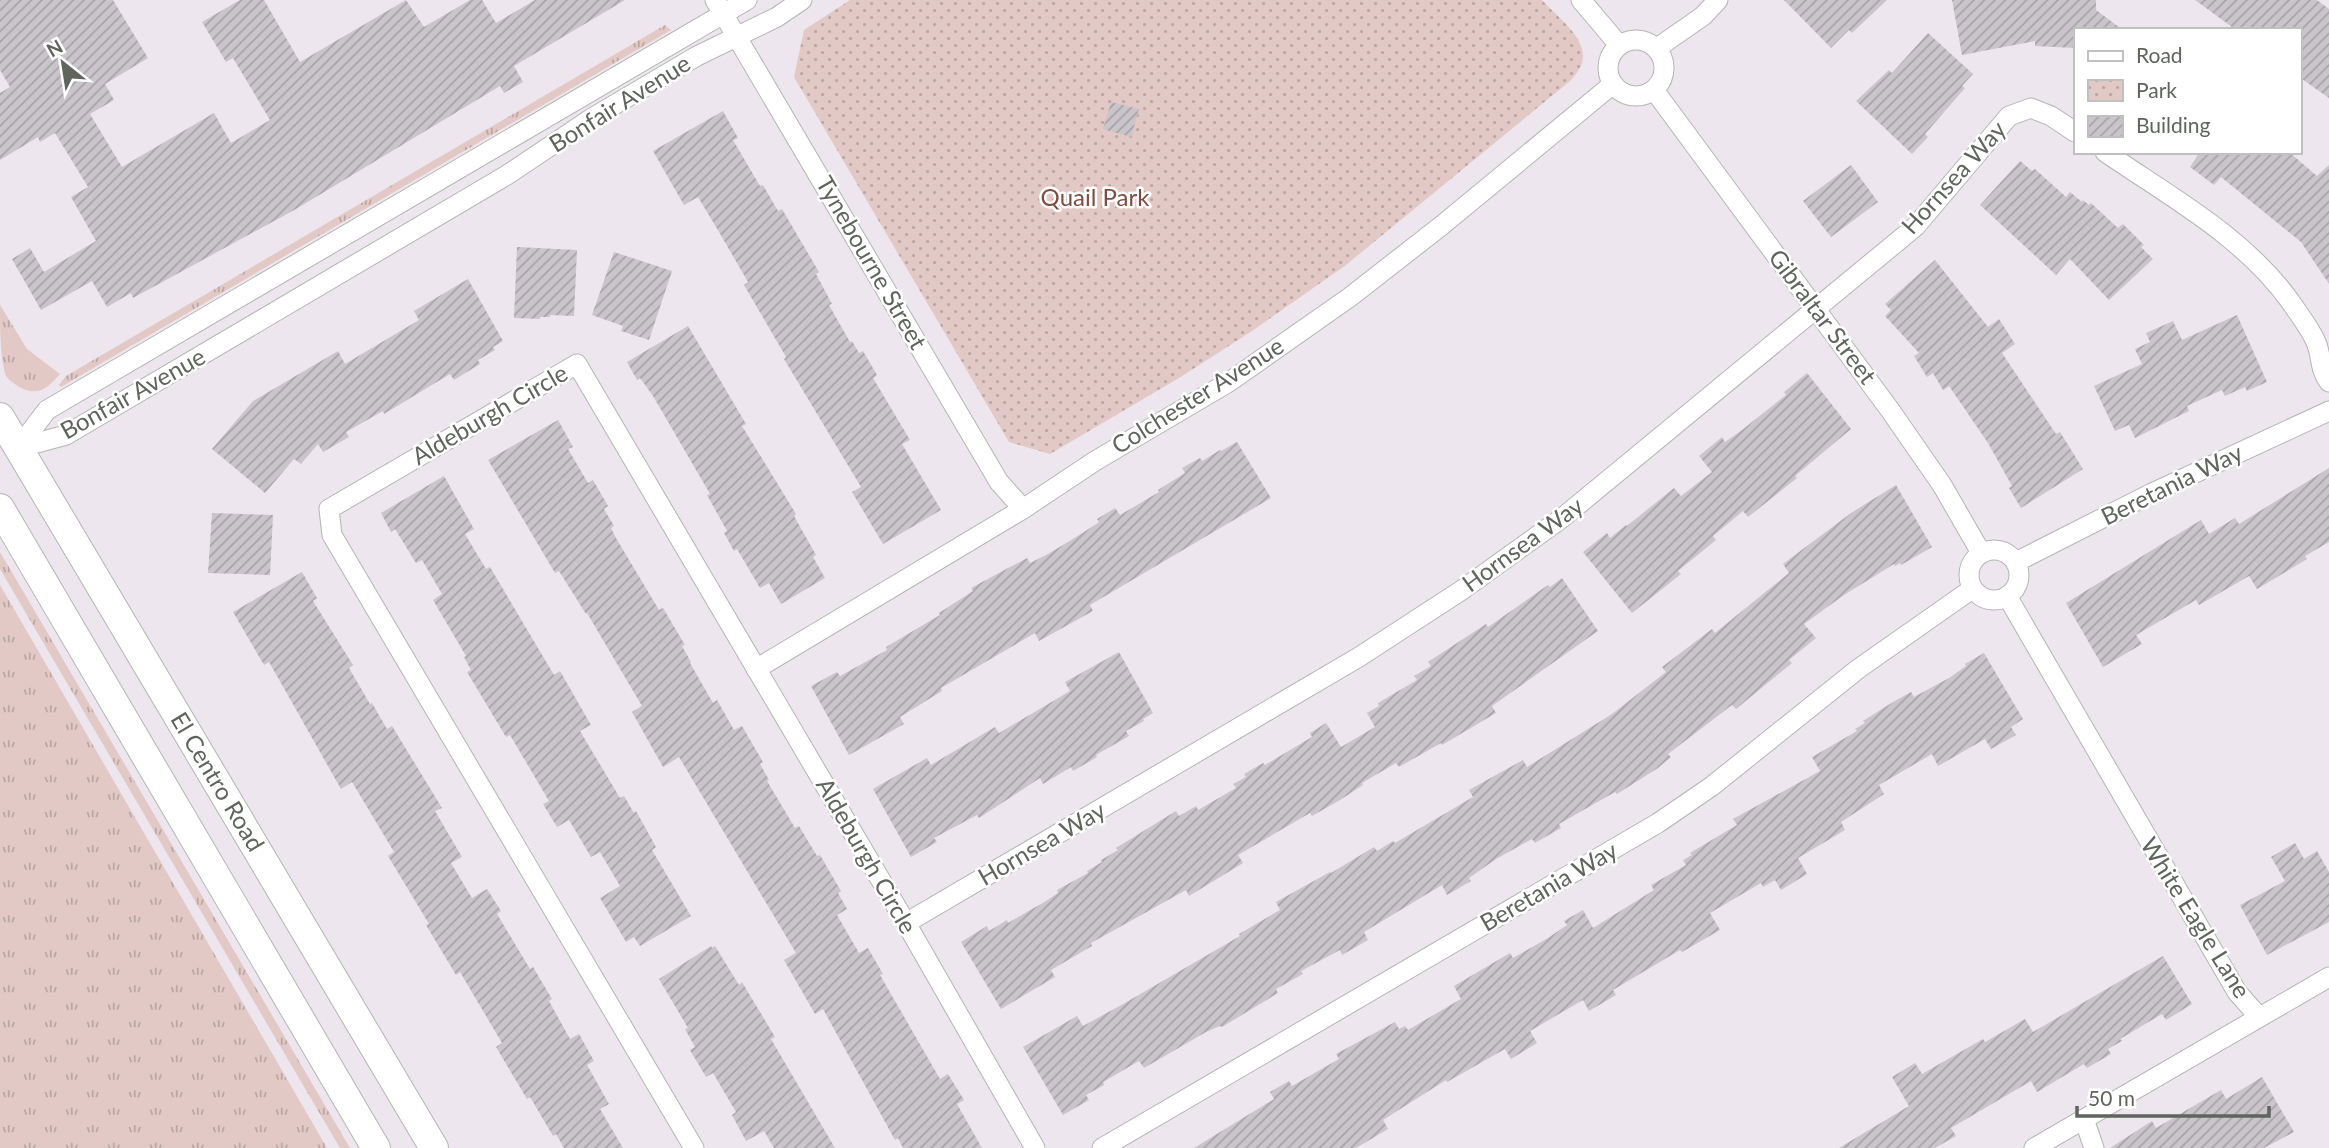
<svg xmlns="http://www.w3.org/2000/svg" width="2329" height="1148" font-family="Lato,sans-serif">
	<defs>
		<pattern id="grass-tufts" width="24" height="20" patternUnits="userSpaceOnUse" patternTransform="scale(1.75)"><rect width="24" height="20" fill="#e2c9c5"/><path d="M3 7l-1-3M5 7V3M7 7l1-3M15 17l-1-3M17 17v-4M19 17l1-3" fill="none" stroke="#baa7a3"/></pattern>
		<pattern id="park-dots" width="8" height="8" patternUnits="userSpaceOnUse" patternTransform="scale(1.75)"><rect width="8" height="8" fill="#e2c9c5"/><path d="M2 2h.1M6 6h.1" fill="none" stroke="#baa7a3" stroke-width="1.8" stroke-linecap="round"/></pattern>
		<pattern id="building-hatch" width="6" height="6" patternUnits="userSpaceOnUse" patternTransform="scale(1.75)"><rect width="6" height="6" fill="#cac4cb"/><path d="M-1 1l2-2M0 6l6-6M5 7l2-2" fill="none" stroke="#a7a3a8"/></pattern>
	</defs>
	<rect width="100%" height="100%" fill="#ede6ee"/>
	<g fill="url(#grass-tufts)">
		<polygon points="665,25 671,30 61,387 59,385 66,376"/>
		<path d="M0,305L27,349L60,374C49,386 41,396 23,389C18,386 9,381 6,376C0,360 0,323 0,305Z"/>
		<polygon points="0,552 350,1148 340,1148 0,569"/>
		<polygon points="0,585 327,1148 0,1148"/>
	</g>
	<path fill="url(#park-dots)" d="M850,0H1542C1565,25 1603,49 1570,81L1346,265L1252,331L1179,378L1050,454L1009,442L794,77L804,30Z"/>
	<g fill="url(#building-hatch)">
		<polygon points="0,0 113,0 148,58 105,84 114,100 90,114 122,167 214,113 231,143 270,120 233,58 226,62 202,22 240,0 264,0 300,62 406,0 424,27 470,0 482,0 496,23 535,0 625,0 514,66 523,82 504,93 500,86 296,209 133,298 131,293 107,307 92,281 41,310 12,259 30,248 44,272 96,241 71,197 88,187 55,133 40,142 38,137 0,160 0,93 10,87 0,70"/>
		<polygon points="1784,0 1887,0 1852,33 1849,30 1831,48"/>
		<polygon points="1952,0 2096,0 2096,10 2123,30 2075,30 2075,48 2035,46 2035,41 1962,55"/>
		<polygon points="2195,0 2317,0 2329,9 2329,98 2299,77 2299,30 2236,30"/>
		<polygon points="1928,33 1973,74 1962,86 1965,88 1925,134 1928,137 1912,154 1856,101 1889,70 1892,73"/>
		<polygon points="1111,102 1139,109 1131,137 1103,129"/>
		<polygon points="723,111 738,138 733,140 760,186 763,185 778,211 782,209 819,272 816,274 832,304 829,305 850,342 852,341 859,353 863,351 877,375 873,378 910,440 902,444 941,510 883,544 852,492 861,487 784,359 786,357 744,285 748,282 719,232 698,197 684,205 653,151"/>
		<polygon points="2200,152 2289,152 2317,176 2329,165 2329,284 2301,242 2221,177 2214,185 2190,167"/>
		<polygon points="2020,161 2032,171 2035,169 2066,197 2070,192 2082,202 2083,200 2089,205 2091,203 2118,228 2123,224 2144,245 2141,247 2153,259 2109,300 2070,259 2056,275 1980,205"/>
		<polygon points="1851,165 1878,202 1831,237 1803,201"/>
		<polygon points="517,247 577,250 574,316 550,315 550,317 540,317 540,319 514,318"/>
		<polygon points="614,252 672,271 649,340 621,331 623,326 592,315"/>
		<polygon points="1935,260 1988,327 1999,319 2015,344 2002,353 2056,434 2060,432 2083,469 2021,508 2009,488 2012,486 1988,443 1949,386 1943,390 1933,373 1927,377 1914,356 1919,353 1885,316 1891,310 1885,304"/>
		<polygon points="468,279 503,341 493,347 495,350 478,360 480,364 454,380 450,374 384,414 383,411 346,432 349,437 323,452 318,444 301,464 294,459 265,493 212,449 253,401 338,351 345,364 419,320 414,311"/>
		<polygon points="2237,315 2267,382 2247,391 2245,387 2225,396 2222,390 2187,406 2189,411 2135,438 2129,425 2115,431 2094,386 2142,364 2135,349 2150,342 2146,333 2173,321 2182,340"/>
		<polygon points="688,326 746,424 742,426 796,514 794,516 816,555 813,557 825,578 781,604 769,583 760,588 737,549 734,551 724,533 727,531 707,495 710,494 653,396 640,378 637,380 627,362"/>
		<polygon points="1807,373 1851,429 1795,476 1797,478 1748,517 1743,511 1713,536 1716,540 1678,571 1681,574 1632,613 1583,552 1607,533 1610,538 1626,525 1627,526 1674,488 1681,496 1712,472 1699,456 1722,437 1725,442 1742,430 1786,395 1784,392"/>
		<polygon points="558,420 573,447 568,449 588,483 593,480 608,506 604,509 614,526 611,528 616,538 659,610 663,608 685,645 682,646 691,662 690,663 713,703 717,700 734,730 742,726 763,762 760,764 769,780 767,781 795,828 799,826 817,856 820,855 841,891 838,893 847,909 837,915 859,953 868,948 883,974 880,975 940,1079 948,1074 964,1100 957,1104 982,1148 903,1148 898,1138 895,1140 823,1009 815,1014 784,960 796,953 679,757 663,767 632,712 642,706 587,613 586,614 559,571 555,573 488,460"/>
		<polygon points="1237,442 1271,498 1090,605 1093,611 1039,641 1035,633 941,688 942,691 900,717 904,724 849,755 811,686 837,672 840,676 887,650 886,647 940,615 939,613 973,591 971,588 1027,558 1030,563 1048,554 1081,534 1099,522 1097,519 1115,508 1120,515 1159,492 1158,490 1185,473 1182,468 1200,458 1202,461 1220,450 1221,451"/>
		<polygon points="2329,468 2329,542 2305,556 2307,559 2257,589 2249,576 2199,605 2196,600 2136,635 2142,644 2103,667 2066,603 2201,520 2209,534 2235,518 2239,524"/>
		<polygon points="444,476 474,529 465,534 486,569 490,567 554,675 560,671 591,725 580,731 620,798 624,796 634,813 636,811 656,847 652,850 691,916 640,946 634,937 626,942 600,898 620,886 600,852 591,857 569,820 557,827 543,804 549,801 510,735 506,737 467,672 471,670 464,657 466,656 433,600 442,594 422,560 416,563 395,529 391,532 381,513"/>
		<polygon points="1896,485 1932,547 1901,565 1900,563 1895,566 1894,564 1844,595 1804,624 1816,638 1789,660 1792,663 1736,709 1732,705 1668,754 1671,757 1658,768 1617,794 1615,792 1559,824 1561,828 1535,843 1532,839 1496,859 1469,878 1471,881 1447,895 1442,885 1364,932 1368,940 1342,955 1340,950 1301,971 1303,974 1276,989 1278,993 1222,1027 1220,1026 1206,1032 1144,1068 1139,1061 1103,1082 1104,1085 1086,1095 1089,1100 1063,1115 1023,1047 1077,1016 1083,1026 1125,1003 1240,936 1239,934 1280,910 1276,902 1330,872 1331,873 1374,847 1377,851 1393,841 1395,843 1473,797 1469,790 1523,760 1527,767 1612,714 1666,672 1662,667 1712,629 1715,633 1789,573 1783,564 1851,513"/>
		<polygon points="212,513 273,515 270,575 208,573"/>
		<polygon points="302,572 317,598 313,601 353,665 349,668 370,704 372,703 387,729 392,726 442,808 435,811 462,857 451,863 472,898 487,889 501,911 497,914 530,969 533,967 552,999 549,1001 570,1039 579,1034 594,1061 587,1065 609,1104 600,1109 623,1148 564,1148 556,1134 553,1136 530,1097 527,1099 496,1047 502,1043 460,972 456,975 426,925 429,924 388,856 394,852 352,782 341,789 269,662 264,665 233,612"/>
		<polygon points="1562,578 1598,631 1492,706 1496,713 1442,745 1441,743 1399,767 1396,763 1362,783 1363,785 1340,800 1312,816 1310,813 1238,855 1243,863 1189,896 1186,890 1091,943 1092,946 1051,970 1055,977 1001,1009 961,942 987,926 989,931 1007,920 1008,923 1046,901 1058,893 1057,890 1088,873 1087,871 1102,862 1101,860 1118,850 1116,848 1176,811 1179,816 1196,806 1198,810 1236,788 1233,784 1246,777 1244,774 1263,763 1265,765 1312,737 1310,733 1326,723 1341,747 1375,727 1367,713 1379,706 1378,703 1417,680 1414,676 1431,666 1428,662 1486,624 1488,627 1548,585 1550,587"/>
		<polygon points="1119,652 1153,713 1143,719 1144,721 1126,731 1129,736 1096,755 1097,757 1073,771 1071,767 1043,784 1040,778 979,818 977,815 934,838 937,842 911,857 873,789 927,758 931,765 995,727 999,733 1070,691 1065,682"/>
		<polygon points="1984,653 2023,719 2011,727 2016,735 1991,749 1985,739 1938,766 1932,754 1879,785 1884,794 1841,822 1845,830 1798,858 1807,874 1781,890 1775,880 1763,887 1761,883 1710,913 1720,930 1682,952 1680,950 1613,990 1616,995 1589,1011 1583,1000 1530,1031 1537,1043 1511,1059 1505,1049 1447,1082 1446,1080 1383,1120 1388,1129 1356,1148 1194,1148 1274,1099 1270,1092 1289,1081 1292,1086 1339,1059 1336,1054 1395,1022 1399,1029 1405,1026 1408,1030 1461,999 1454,986 1510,953 1513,958 1548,938 1567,925 1564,921 1583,910 1593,928 1654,890 1651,885 1686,865 1683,860 1692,855 1690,853 1737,825 1733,819 1820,771 1812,757 1857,731 1855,729 1865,723 1863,721 1893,702 1911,692 1914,697 1949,678 1966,666 1965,664"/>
		<polygon points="2295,843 2304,859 2317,851 2329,872 2329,922 2267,955 2240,905 2285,881 2271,857"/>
		<polygon points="711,946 712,948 715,946 739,985 742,982 775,1037 771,1039 835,1148 774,1148 764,1131 746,1141 732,1115 736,1112 713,1073 706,1077 690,1050 695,1047 685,1029 688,1028 659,979"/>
		<polygon points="2163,956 2192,1004 2166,1020 2162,1014 2120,1039 2122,1041 2108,1049 2111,1054 2087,1068 2084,1064 2037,1092 2031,1081 1951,1128 1956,1136 1935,1148 1839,1148 1909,1106 1892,1077 1915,1063 1922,1074 1983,1039 1985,1042 2025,1019 2033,1032"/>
		<polygon points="2262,1077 2294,1132 2264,1148 2110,1148 2152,1121 2156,1128 2221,1090 2226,1099"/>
	</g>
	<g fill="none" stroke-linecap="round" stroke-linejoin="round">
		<g stroke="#b2b6b1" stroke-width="21">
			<g id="street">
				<polyline points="715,0 999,482 1023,509"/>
				<polyline points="1581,0 1619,45"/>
				<circle cx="1636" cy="68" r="28"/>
				<polyline points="1657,48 1703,16 1718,0"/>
				<polyline points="1654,90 1890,410 1942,485 1980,551"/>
				<path d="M2105,152C2169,196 2243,236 2290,301C2298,313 2310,328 2316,342C2322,356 2319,369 2329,382"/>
				<polyline points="18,448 66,435 507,175 592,118 697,56 777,17 802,0"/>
				<polyline points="18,448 47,410 747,0"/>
				<circle cx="1994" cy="575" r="25"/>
				<polyline points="2016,562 2152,493 2329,411"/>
				<polyline points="2007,596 2237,992 2259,1017"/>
				<polyline points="756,669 1023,509 1095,461 1229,382 1350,297 1441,226 1613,84"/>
				<polyline points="906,923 1359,657 1462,590 1562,518 1915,227 2009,116 2031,108 2051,116 2075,132"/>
				<polyline points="2084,1119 2094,1148"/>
				<polyline points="694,1148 332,535 329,509 577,364 906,923 1035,1148"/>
				<polyline points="1102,1148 1658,823 1712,786 1858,669 1972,589"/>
				<polyline points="2034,1148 2329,977"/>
			</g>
		</g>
		<g stroke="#b2b6b0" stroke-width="30">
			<g id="secondary">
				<polyline points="0,417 434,1148"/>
				<polyline points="0,508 376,1148"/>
			</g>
		</g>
		<use href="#street" stroke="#fff" stroke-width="19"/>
		<use href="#secondary" stroke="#fff" stroke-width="28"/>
	</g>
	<g text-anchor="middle" stroke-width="5" stroke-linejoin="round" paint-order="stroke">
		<g font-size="24" fill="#5f645d" stroke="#fff">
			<text transform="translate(620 104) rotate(-32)" y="8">Bonfair Avenue</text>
			<text transform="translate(1954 178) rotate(-48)" y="8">Hornsea Way</text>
			<text transform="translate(871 263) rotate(60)" y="8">Tynebourne Street</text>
			<text transform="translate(1822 317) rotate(53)" y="8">Gibraltar Street</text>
			<text transform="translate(133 394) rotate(-29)" y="8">Bonfair Avenue</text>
			<text transform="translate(1198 396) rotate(-32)" y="8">Colchester Avenue</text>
			<text transform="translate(490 415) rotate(-30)" y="8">Aldeburgh Circle</text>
			<text transform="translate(2172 485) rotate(-26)" y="8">Beretania Way</text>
			<text transform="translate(1523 545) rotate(-36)" y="8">Hornsea Way</text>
			<text transform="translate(217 782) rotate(59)" y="8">El Centro Road</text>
			<text transform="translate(1042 844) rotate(-30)" y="8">Hornsea Way</text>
			<text transform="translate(866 856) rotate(60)" y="8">Aldeburgh Circle</text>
			<text transform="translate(1549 887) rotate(-30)" y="8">Beretania Way</text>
			<text transform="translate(2195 918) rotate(58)" y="8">White Eagle Lane</text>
		</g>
		<g font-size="24" fill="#804b41" stroke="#fff">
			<text x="1095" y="206">Quail Park</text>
		</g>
	</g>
	<rect x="2074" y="28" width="228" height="126" fill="#ffffff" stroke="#bfc1be" stroke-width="2"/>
	<rect x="2088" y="51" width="35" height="10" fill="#ffffff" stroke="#bfc1be" stroke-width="2"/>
	<text x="2136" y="63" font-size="21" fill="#5f645d">Road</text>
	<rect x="2088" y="80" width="35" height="21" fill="url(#park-dots)" stroke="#bfc1be" stroke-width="2"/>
	<text x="2136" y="98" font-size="21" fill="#5f645d">Park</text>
	<rect x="2088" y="116" width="35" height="21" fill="url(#building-hatch)" stroke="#bfc1be" stroke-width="2"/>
	<text x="2136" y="133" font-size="21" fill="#5f645d">Building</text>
	<g transform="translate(63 63) rotate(330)" stroke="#ffffff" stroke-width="5" paint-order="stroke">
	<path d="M0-5L12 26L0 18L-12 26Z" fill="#5f645d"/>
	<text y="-10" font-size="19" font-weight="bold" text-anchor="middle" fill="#5f645d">N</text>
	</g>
	<path d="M2077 1106v10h192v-10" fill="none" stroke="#5f645d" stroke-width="3.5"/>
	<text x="2088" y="1106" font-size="21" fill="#5f645d" stroke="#ffffff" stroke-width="5" paint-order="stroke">50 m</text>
</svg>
